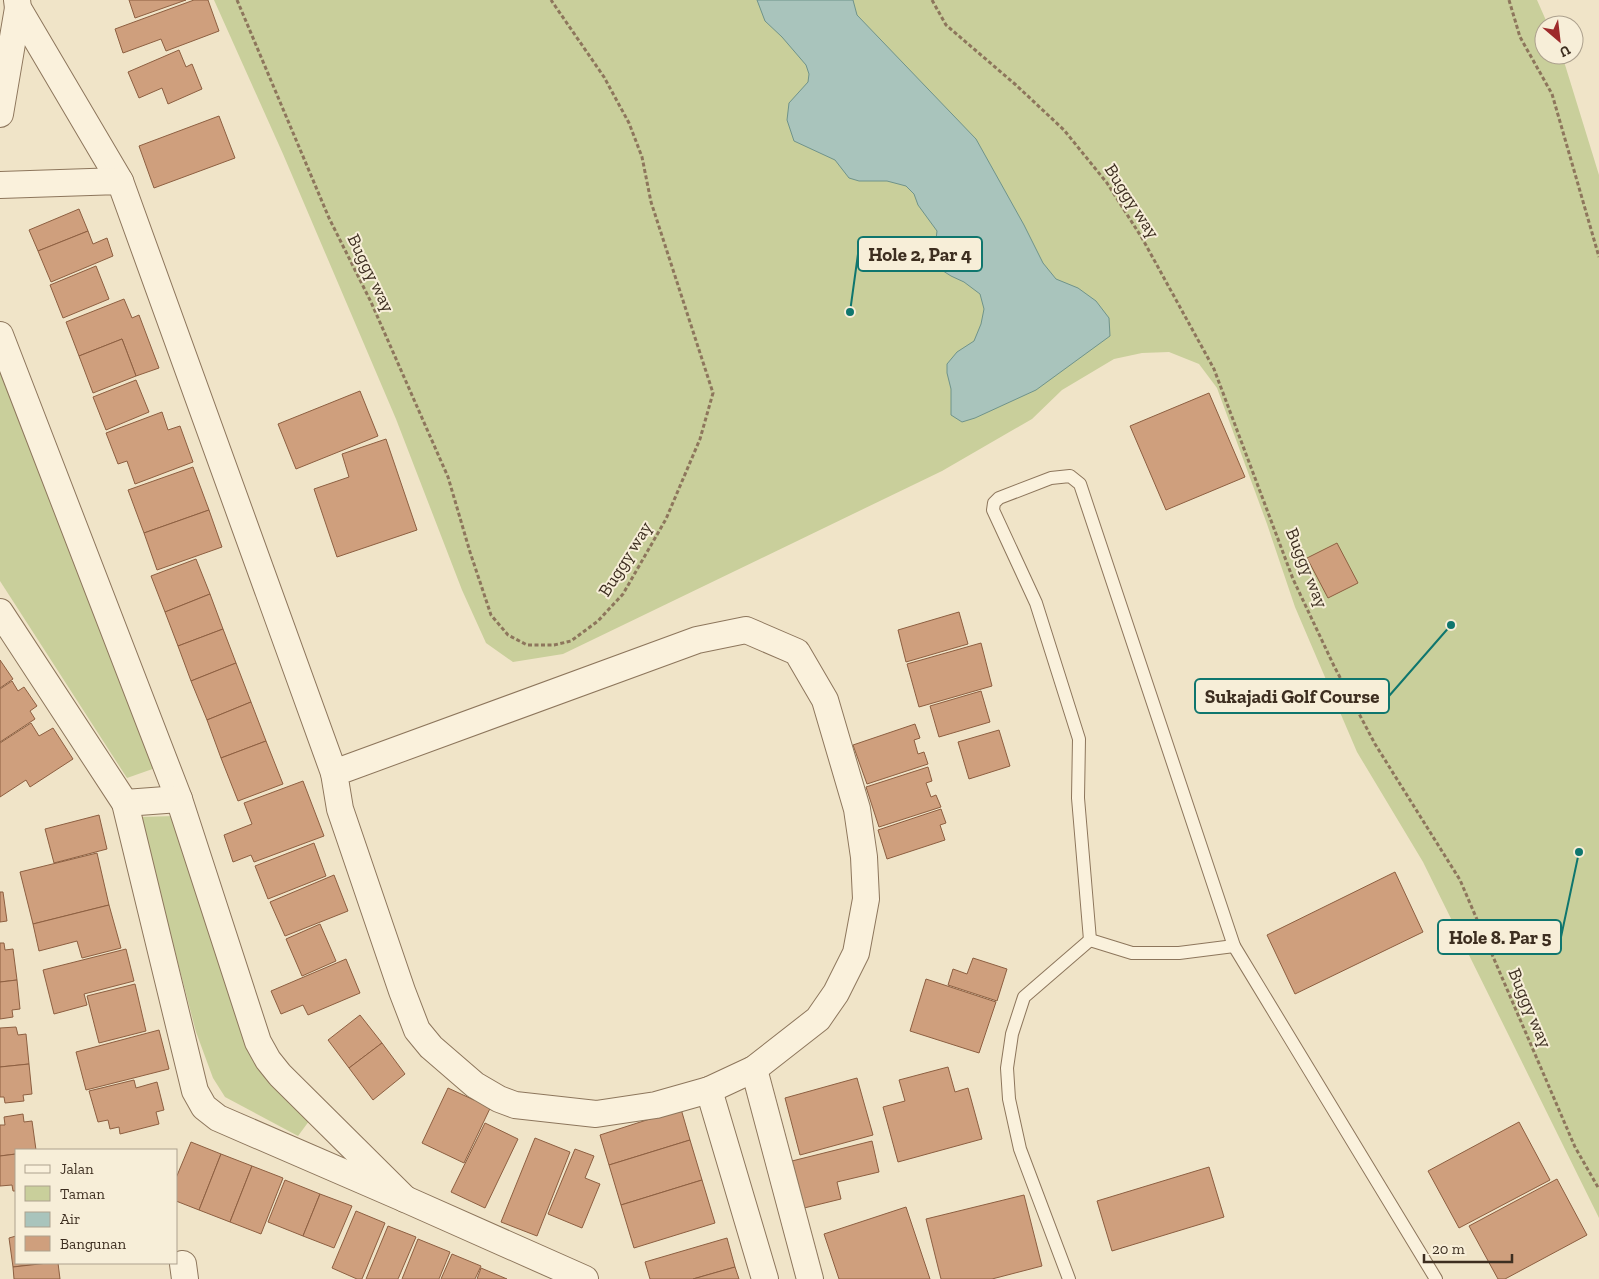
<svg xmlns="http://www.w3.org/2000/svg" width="1599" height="1279" font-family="'Zilla Slab',serif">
	<rect width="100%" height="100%" fill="#f0e4c8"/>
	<g fill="#c9cf9b">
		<polygon points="214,0 1537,0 1548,25 1544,25 1544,55 1562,55 1599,175 1599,1218 1423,862 1357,752 1295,607 1267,524 1217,388 1199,364 1169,352 1142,353 1114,359 1062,390 1032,419 942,471 563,654 513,662 486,643 462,590 396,419 283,154"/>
		<polygon points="0,353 161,766 127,778 0,581"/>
		<polygon points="174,816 259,1062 312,1117 298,1136 225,1097 213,1078 196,1032 140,817"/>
	</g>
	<polygon fill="#a9c4bc" stroke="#6f938a" points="757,0 853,0 857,15 976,139 1024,225 1043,263 1056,279 1078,288 1096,301 1109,318 1110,336 1036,390 975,418 962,422 951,415 951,389 947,373 947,364 957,352 974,341 981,324 984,309 980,294 964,282 951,276 940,269 934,257 937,231 918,205 914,194 906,186 887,181 859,181 849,178 835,160 794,141 787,120 789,103 808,82 809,74 806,65 782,37 765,21"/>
	<g fill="#cf9f7d" stroke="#8d5f41">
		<polygon points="129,0 186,0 135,18"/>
		<polygon points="194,0 208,0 219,31 166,51 161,39 123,53 115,29"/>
		<polygon points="179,50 186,67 192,64 202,89 168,104 162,88 139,98 128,72"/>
		<polygon points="219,116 235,158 154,188 139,146"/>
		<polygon points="79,209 88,231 38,251 29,230"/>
		<polygon points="88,231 93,244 107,238 113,256 51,282 38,251"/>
		<polygon points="96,266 109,299 63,318 50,285"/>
		<polygon points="124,299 132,318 139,315 159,368 136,376 122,339 79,356 66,322"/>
		<polygon points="122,339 136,376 93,393 79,356"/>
		<polygon points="136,380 149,412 106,430 93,397"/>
		<polygon points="360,391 378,436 296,469 278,424"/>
		<polygon points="1209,393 1245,477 1166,510 1130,426"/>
		<polygon points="162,412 168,430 180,426 193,462 135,484 127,461 118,464 106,433"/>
		<polygon points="386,439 417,530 337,557 314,489 349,477 342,454"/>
		<polygon points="193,467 209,510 144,533 128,490"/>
		<polygon points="209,510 222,547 157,570 144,533"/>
		<polygon points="1337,543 1358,583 1328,598 1307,558"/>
		<polygon points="196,559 210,594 165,612 151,576"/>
		<polygon points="210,594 223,629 178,646 165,612"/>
		<polygon points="959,612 968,644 906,662 898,630"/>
		<polygon points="223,629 236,663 191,681 178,646"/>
		<polygon points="981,643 992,686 919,707 907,664"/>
		<polygon points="0,660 13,679 0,688"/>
		<polygon points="236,663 251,702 207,720 191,681"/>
		<polygon points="12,681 18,691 24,687 37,706 30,711 35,719 0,742 0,689"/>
		<polygon points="981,691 990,722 939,737 930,706"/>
		<polygon points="251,702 266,741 221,758 207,720"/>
		<polygon points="31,723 39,736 53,728 73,759 30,787 26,780 0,797 0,743"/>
		<polygon points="915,724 920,738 914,740 918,754 924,752 928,764 867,784 853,745"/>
		<polygon points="999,730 1010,766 969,779 958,742"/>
		<polygon points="266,741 283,784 238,801 221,758"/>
		<polygon points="928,767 932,781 926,783 931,797 936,795 941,807 879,827 866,787"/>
		<polygon points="303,781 324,836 254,862 251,855 233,862 224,835 252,824 244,803"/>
		<polygon points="941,809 946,823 940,825 945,840 887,859 878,830"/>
		<polygon points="99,815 107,849 54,863 45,829"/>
		<polygon points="314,843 326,876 268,899 255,866"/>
		<polygon points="97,853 109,905 33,924 20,872"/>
		<polygon points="1395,872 1423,932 1295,994 1267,935"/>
		<polygon points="334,875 348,911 285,936 270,902"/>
		<polygon points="0,892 3,892 7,921 0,922"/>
		<polygon points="109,905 121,948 82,958 77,941 39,951 33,924"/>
		<polygon points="320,924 336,961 302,976 286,939"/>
		<polygon points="0,943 4,943 5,950 13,949 17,980 0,982"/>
		<polygon points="126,949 134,981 84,994 87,1005 54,1014 43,970"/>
		<polygon points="973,958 1007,969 997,1001 948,985 953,969 967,974"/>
		<polygon points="346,959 360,993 308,1015 303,1005 281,1014 271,991"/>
		<polygon points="926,979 996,1002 979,1053 910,1031"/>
		<polygon points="17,980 20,1009 12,1010 13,1017 0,1019 0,982"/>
		<polygon points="135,984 146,1031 99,1043 87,996"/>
		<polygon points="360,1015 382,1043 349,1068 328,1040"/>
		<polygon points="16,1027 18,1035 26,1034 29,1064 0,1067 0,1028"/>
		<polygon points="159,1030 169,1069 86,1090 76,1052"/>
		<polygon points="382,1043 405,1074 373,1100 349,1068"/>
		<polygon points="29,1064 32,1094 23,1095 24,1101 5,1103 4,1097 0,1097 0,1067"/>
		<polygon points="948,1067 955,1092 968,1088 982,1139 898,1162 883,1107 905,1101 899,1080"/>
		<polygon points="857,1078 873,1135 800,1155 785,1098"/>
		<polygon points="134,1080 136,1088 157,1082 164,1110 156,1112 159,1124 120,1134 119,1127 110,1129 108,1120 98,1122 89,1091"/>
		<polygon points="448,1088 474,1100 478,1093 494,1100 464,1163 422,1143"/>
		<polygon points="681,1109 690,1140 609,1165 600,1135"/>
		<polygon points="23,1114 24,1122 32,1121 36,1150 16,1150 16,1154 0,1156 0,1125 5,1125 4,1117"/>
		<polygon points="1519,1122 1550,1180 1459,1228 1428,1171"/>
		<polygon points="485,1123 518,1139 485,1208 451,1192"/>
		<polygon points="535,1138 570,1152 537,1236 501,1222"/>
		<polygon points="690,1140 702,1180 621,1205 609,1165"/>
		<polygon points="872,1141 879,1172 837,1182 841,1199 800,1209 788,1162"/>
		<polygon points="191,1142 221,1154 199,1210 176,1201 176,1178"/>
		<polygon points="575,1149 594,1156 585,1178 600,1184 582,1228 548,1214"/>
		<polygon points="16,1154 16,1191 13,1191 12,1185 0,1186 0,1156"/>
		<polygon points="221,1154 252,1166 230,1222 199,1210"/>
		<polygon points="252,1166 283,1178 261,1234 230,1222"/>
		<polygon points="1209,1167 1224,1217 1112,1251 1097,1201"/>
		<polygon points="1557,1179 1587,1235 1505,1279 1498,1279 1469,1226"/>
		<polygon points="285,1180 320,1194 303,1236 268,1222"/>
		<polygon points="702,1180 715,1223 634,1248 621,1205"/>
		<polygon points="320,1194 352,1206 334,1248 303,1236"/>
		<polygon points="1024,1195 1042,1266 992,1279 941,1279 926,1219"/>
		<polygon points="906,1207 930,1279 839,1279 824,1234"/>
		<polygon points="356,1211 385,1223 362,1279 357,1279 332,1268"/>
		<polygon points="388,1226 416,1237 398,1279 366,1279"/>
		<polygon points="16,1236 16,1263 48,1263 13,1267 9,1238"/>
		<polygon points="727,1238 735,1267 693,1279 650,1279 645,1262"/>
		<polygon points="418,1239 450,1252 439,1279 402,1279"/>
		<polygon points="452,1254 481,1266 475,1279 441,1279"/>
		<polygon points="48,1263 58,1263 60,1279 14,1279 13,1267"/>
		<polygon points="735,1267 739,1279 693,1279"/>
		<polygon points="481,1268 507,1279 477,1279"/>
	</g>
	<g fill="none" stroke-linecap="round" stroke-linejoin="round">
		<g stroke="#8d765c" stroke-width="14">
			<g id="service">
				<polyline points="1090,940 1078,798 1079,739 1036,603 993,510 994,503 999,498 1051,478 1070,476 1080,484 1234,946 1436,1279"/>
				<polyline points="1090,940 1132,953 1179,953 1234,946"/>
				<polyline points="1069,1279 1020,1149 1009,1099 1007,1068 1012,1034 1024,997 1090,940"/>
			</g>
		</g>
		<g stroke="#8d765c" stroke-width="28">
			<g id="minor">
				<polyline points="17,0 18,8 120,181"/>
				<polyline points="0,114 18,8"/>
				<polyline points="0,185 120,181 334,773"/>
				<polyline points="0,335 179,799 258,1042 268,1060 280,1075 405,1199"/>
				<polyline points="0,612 125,803 195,1091 204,1107 218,1118 405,1199 585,1279"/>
				<polygon points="746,630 797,652 825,700 857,809 864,857 866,899 856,953 836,993 818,1019 754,1069 709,1090 656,1105 596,1114 515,1105 499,1099 475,1085 431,1047 417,1030 402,991 340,809 334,773 697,640"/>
				<polyline points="125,803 179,799"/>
				<polyline points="754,1069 810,1279"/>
				<polyline points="709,1090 765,1279"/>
				<polyline points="183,1264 185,1279"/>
			</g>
		</g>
		<g stroke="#8d765c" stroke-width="3" stroke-dasharray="4 2.5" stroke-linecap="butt">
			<polyline points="237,0 329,218 371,302 448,477 470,552 491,615 508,635 527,645 554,645 571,641 598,621 623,594 666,519 700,439 713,393 651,202 642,157 629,123 604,77 551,0"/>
			<polyline points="932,0 946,25 1016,85 1064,130 1107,183 1142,238 1214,369 1293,579 1334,666 1375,744 1460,880 1575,1147 1599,1189"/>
			<polyline points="1509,0 1520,37 1552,94 1599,257"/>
		</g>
		<use href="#service" stroke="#faf1dc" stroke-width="12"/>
		<use href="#minor" stroke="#faf1dc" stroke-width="26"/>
	</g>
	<g text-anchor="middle" stroke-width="4" stroke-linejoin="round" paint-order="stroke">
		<g font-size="18" fill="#3d2e20" stroke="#f7eed8">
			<text transform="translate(1132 201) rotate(57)" y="6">Buggy way</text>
			<text transform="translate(371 273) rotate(64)" y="6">Buggy way</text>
			<text transform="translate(625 559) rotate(-58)" y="6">Buggy way</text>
			<text transform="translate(1307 568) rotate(68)" y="6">Buggy way</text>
			<text transform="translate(1530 1008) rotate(67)" y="6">Buggy way</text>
		</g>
	</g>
	<path fill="none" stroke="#0f766e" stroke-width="2" d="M850 312L858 254M1451 625L1389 696M1579 852L1561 937"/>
	<g fill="#0f766e" stroke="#f7eed8" stroke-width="2">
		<circle cx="850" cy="312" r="5"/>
		<circle cx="1451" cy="625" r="5"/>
		<circle cx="1579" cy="852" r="5"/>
	</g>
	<g fill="#f7eed8" stroke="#0f766e" stroke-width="2">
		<rect x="858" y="237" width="124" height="34" rx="5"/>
		<rect x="1195" y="679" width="194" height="34" rx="5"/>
		<rect x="1438" y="920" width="123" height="34" rx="5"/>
	</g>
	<g font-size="19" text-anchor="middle" font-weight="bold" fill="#3d2e20">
		<text x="920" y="261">Hole 2, Par 4</text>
		<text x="1292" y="703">Sukajadi Golf Course</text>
		<text x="1500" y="944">Hole 8. Par 5</text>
	</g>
	<rect x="15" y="1149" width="162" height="115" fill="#f7eed8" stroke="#ada18e"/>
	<rect x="25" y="1165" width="25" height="8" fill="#faf1dc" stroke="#ada18e"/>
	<text x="60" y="1174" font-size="15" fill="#3d2e20">Jalan</text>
	<rect x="25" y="1186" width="25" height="15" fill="#c9cf9b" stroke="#ada18e"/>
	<text x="60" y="1199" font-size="15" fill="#3d2e20">Taman</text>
	<rect x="25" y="1212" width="25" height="15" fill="#a9c4bc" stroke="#ada18e"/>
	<text x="60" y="1224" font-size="15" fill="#3d2e20">Air</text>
	<rect x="25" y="1236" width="25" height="15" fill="#cf9f7d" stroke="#ada18e"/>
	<text x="60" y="1249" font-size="15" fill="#3d2e20">Bangunan</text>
	<g transform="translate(1559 40) rotate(152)"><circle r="24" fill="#f7eed8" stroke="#ada18e"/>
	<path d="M0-4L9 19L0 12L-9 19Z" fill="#9e2a2b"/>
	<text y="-8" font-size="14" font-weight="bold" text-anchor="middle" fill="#3d2e20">U</text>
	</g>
	<path d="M1424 1254v8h88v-8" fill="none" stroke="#3d2e20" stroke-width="2.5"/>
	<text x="1432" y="1254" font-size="15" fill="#3d2e20" stroke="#f7eed8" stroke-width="4" paint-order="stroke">20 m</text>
</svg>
